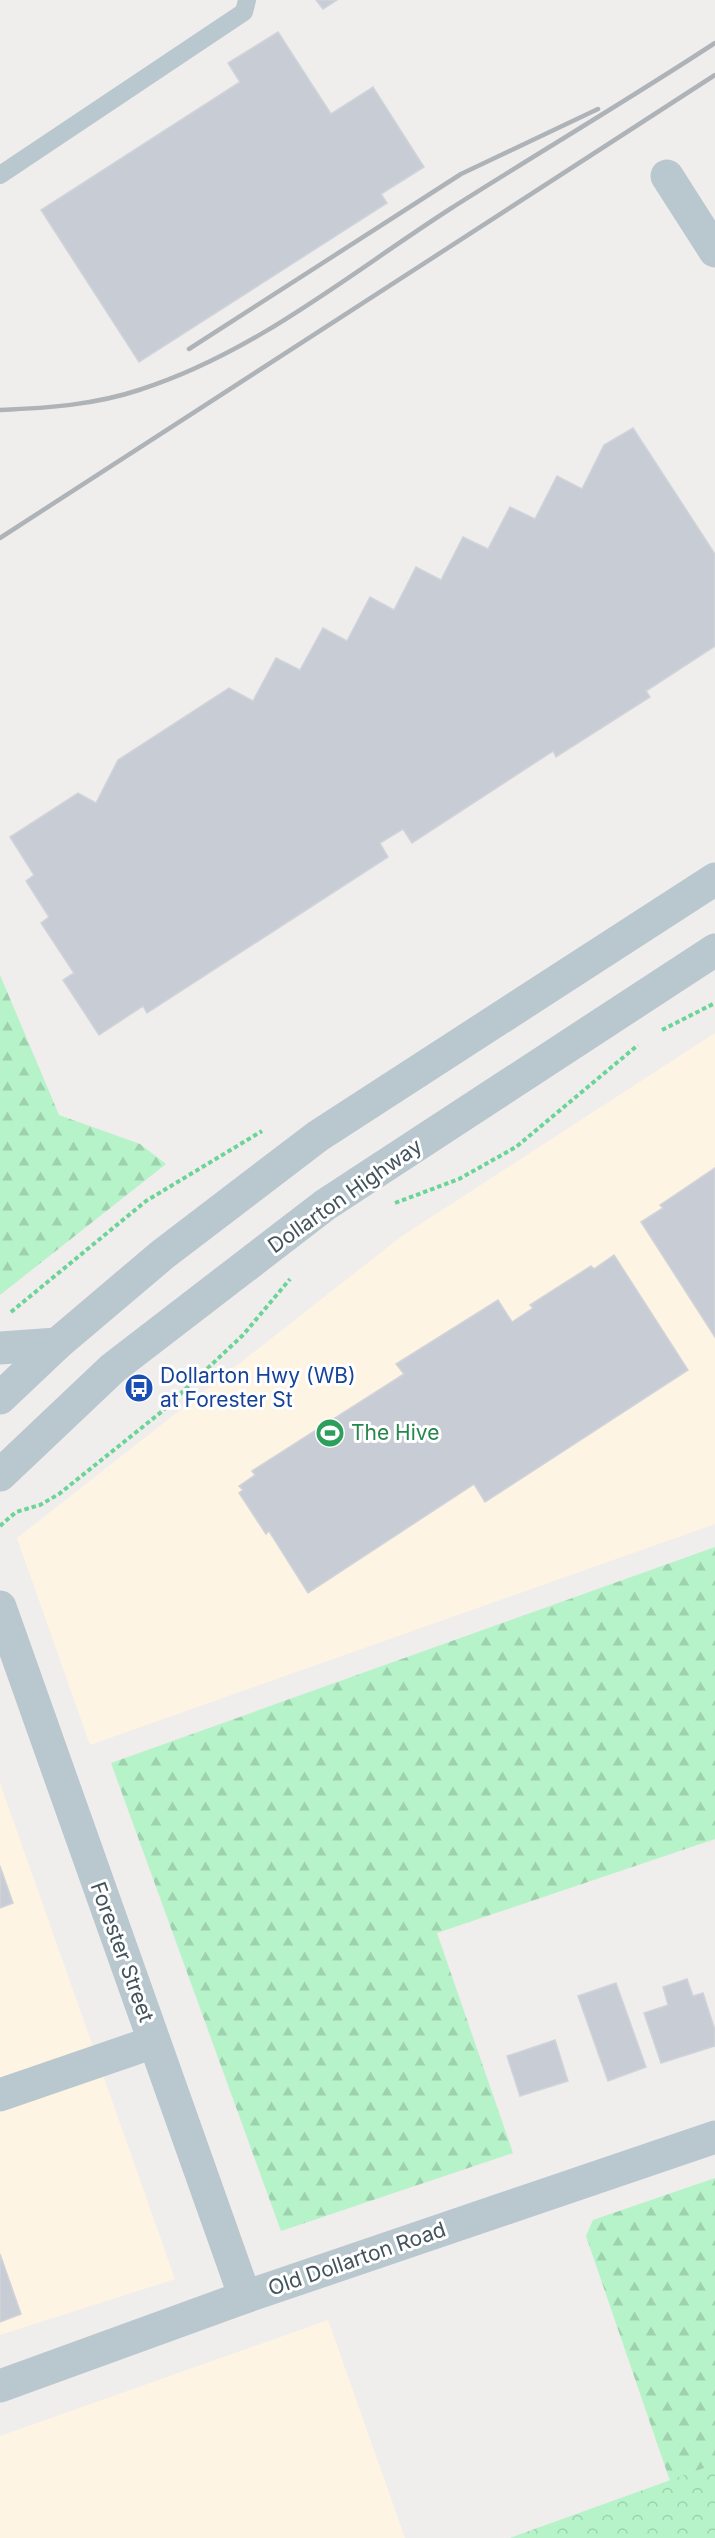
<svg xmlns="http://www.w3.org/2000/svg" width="715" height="2538" font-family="Inter,sans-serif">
	<defs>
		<pattern id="forest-firs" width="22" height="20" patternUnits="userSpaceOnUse" patternTransform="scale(1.5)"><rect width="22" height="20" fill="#b6f3c8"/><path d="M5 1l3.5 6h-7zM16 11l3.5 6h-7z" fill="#9ed2ae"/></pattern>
		<pattern id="park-crowns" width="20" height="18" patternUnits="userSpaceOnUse" patternTransform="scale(1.5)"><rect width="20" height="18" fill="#b6f3c8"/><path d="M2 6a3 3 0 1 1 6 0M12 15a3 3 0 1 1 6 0" fill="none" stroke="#9ed2ae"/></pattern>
	</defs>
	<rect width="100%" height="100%" fill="#f0eded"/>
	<g fill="#fef4e3">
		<polygon points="715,1033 715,1524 90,1745 17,1538 402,1236"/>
		<polygon points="0,1783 175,2279 0,2335"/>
		<polygon points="328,2320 405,2538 0,2538 0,2436"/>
	</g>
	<g fill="url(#forest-firs)">
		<polygon points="0,975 59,1115 140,1144 166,1164 0,1295"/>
		<polygon points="715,1547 715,1839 437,1933 513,2153 281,2231 111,1763"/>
		<polygon points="715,2178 715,2538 510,2538 670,2481 586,2236 593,2220"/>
	</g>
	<polygon fill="url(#park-crowns)" points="715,2464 715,2538 510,2538"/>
	<g fill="#c8ccd4" stroke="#d0d4da" stroke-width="1.5">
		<polygon points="316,0 337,0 323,9"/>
		<polygon points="278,32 331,114 373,87 424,167 381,194 387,203 139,362 41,210 240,82 228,63"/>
		<polygon points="633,428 715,554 715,646 646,691 650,697 556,757 553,751 412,843 403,829 380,843 388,857 147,1013 143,1006 99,1035 63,980 74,973 41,923 49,917 26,881 34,875 10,837 78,793 96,803 118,760 229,688 253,701 276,658 300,670 323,628 347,641 370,597 394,610 416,567 441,580 463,537 488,549 510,507 535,519 557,476 582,489 604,445"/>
		<polygon points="715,1168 715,1337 641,1222 663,1208 660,1205"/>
		<polygon points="614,1255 688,1370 485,1502 474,1484 308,1593 269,1531 266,1534 239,1493 243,1490 239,1486 255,1475 252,1471 404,1374 396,1364 498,1300 512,1322 533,1308 530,1305 591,1266 594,1269"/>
		<polygon points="0,1866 13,1903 0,1908"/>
		<polygon points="687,1979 693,1996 703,1993 715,2030 715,2046 661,2063 644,2013 668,2005 663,1987"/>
		<polygon points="616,1983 646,2067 608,2081 578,1996"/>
		<polygon points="555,2040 568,2081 520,2096 507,2056"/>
		<polygon points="0,2254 21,2314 0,2322"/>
	</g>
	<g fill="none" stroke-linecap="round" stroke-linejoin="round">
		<g stroke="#6bd497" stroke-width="4" stroke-dasharray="4.5 3" stroke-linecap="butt">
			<polyline points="662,1030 715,1003"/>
			<polyline points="395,1203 459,1179 516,1147 638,1045"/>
			<polyline points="11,1312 146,1201 262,1131"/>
			<polyline points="0,1526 16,1512 40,1505 59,1494 160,1413 243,1335 290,1279"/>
		</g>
		<polyline stroke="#b9c7ce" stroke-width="18" points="0,175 244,12 247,0"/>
		<g stroke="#b9c7ce" stroke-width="33">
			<polyline points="667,176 715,251"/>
			<polyline points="0,1607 245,2297"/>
			<polyline points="0,2095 154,2042"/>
			<polyline points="0,2386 245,2297 715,2137"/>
		</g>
		<g stroke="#b9c7ce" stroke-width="33">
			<polyline points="0,1348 57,1344"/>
			<polyline points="0,1398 57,1344 162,1255 318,1136 715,879"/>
			<polyline points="0,1475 113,1368 325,1205 715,950"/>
			<polyline points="0,1627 10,1636"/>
		</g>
		<g stroke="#aeb3b8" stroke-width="4.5">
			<polyline points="189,349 461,174 598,109"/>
			<path d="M0,410C47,408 94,405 139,390C255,353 349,274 450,209C538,153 628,100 715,43"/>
			<polyline points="0,538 715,75"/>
		</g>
	</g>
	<defs>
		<g id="bus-disc" transform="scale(1.5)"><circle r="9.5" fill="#1a4fb4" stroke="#fff"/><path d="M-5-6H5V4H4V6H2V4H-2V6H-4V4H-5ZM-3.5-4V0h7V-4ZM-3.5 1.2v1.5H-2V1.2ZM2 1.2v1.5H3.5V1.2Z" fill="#fff"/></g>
		<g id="stadium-disc" transform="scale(1.5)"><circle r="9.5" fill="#2e9e5b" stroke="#fff"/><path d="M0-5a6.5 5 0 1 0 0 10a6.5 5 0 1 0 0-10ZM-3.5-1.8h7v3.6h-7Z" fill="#fff"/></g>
	</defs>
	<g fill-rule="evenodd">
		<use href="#bus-disc" x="139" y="1388"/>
		<use href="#stadium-disc" x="330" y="1433"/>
	</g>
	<g text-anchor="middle" stroke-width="6" stroke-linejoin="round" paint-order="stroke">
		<g font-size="21" fill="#43535c" stroke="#fff">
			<text transform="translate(345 1196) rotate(-35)" y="7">Dollarton Highway</text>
			<text transform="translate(122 1952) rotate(70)" y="7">Forester Street</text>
			<text transform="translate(357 2259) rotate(-19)" y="7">Old Dollarton Road</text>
		</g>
		<g font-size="21" fill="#164399" stroke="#fff" text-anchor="start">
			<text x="160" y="1383">Dollarton Hwy (WB)<tspan x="160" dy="24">at Forester St</tspan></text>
		</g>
		<g font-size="21" fill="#27864d" stroke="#fff" text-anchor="start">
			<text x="351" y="1440">The Hive</text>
		</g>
	</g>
</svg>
